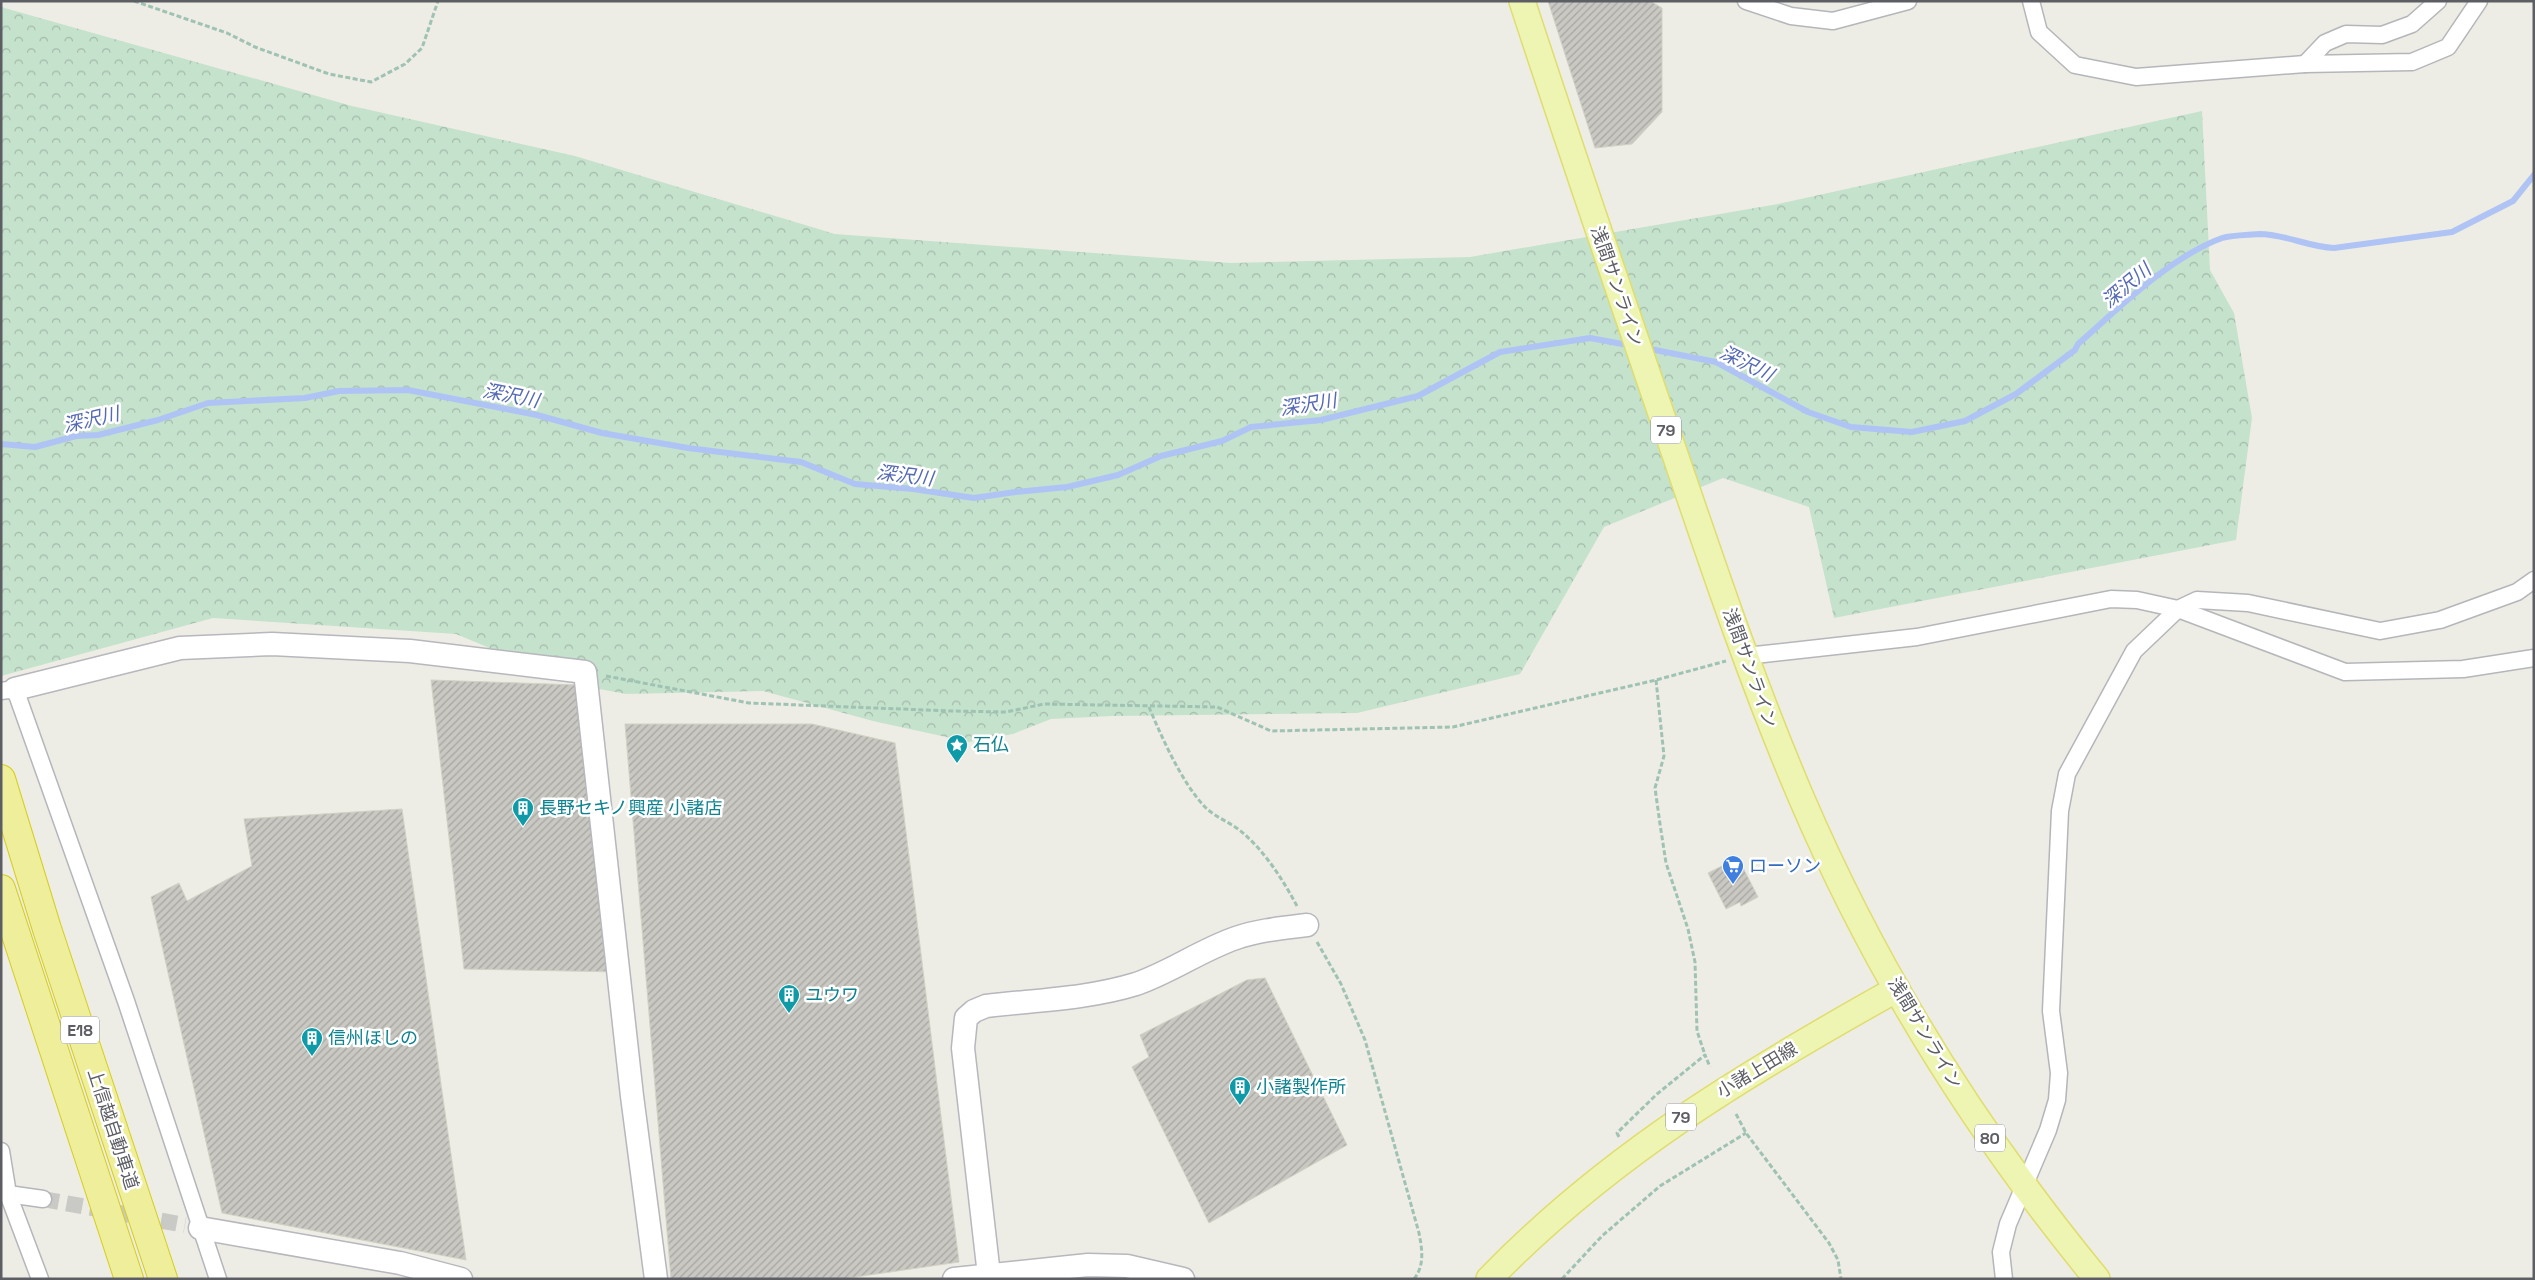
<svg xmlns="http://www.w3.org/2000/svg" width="2535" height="1280" font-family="'Space Grotesk','Noto Sans JP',sans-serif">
	<defs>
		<pattern id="forest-crowns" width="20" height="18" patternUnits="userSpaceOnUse" patternTransform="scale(1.25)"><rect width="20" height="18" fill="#c5e2cd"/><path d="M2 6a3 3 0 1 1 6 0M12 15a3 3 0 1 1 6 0" fill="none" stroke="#a3baaa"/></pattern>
		<pattern id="building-hatch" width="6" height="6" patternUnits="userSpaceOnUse" patternTransform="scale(1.25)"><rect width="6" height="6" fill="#c9c8c2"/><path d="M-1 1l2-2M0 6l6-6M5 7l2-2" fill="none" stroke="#a6a6a1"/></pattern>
	</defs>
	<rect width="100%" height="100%" fill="#edede5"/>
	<polygon fill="url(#forest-crowns)" points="1,7 352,106 575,156 835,234 1231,263 1470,257 1778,204 2202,111 2210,270 2234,313 2252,418 2236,540 1834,618 1809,507 1723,478 1604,527 1520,674 1357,713 1112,716 1051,719 1013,734 969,742 873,721 763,691 626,694 578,685 456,634 213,618 1,676"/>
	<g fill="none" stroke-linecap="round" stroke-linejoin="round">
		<g stroke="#afc4f4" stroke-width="6">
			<path d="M1645,348L1716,362L1808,412L1851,427L1912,432L1965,421L2016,394L2075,350L2078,344C2119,308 2170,257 2222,238C2232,235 2248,235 2259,234C2285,234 2308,247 2334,248L2452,232L2513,201L2534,175"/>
			<polyline points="1,444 35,447 76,436 98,435 158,420 208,403 305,398 339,391 408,390 537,415 602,433 688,448 801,462 855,484 913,489 974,498 1015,492 1067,487 1118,475 1161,456 1222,441 1251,427 1321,420 1418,396 1500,352 1590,338 1633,346"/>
		</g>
	</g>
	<g fill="url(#building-hatch)" stroke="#d1d1c5">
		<polygon points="1548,1 1650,1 1662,8 1662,112 1632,144 1595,148"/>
		<polygon points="431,680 578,685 619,972 464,969"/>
		<polygon points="625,724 812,724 895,743 959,1262 842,1279 671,1279"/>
		<polygon points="402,809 466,1260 222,1213 151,897 179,883 187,901 252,866 244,819"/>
		<polygon points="1738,858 1758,897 1741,906 1740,902 1726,909 1708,873"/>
		<polygon points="1265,978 1347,1145 1209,1223 1132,1067 1149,1057 1140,1035 1247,980"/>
	</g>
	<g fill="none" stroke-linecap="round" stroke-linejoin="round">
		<polyline stroke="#c9c9c5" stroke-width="16" stroke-dasharray="16 8" stroke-linecap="butt" points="43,1199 185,1225"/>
		<g stroke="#b5b6ba" stroke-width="19">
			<g id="street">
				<polyline points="1746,1 1791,16 1833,21 1908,1"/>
				<polyline points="2031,1 2039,32 2075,65 2136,77 2305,64 2412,62 2448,47 2479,1"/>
				<polyline points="2305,64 2325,43 2346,34 2382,35 2412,24 2438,1"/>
				<polyline points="1746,656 1917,637 2111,599 2137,600 2178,609 2345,672 2463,669 2534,658"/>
				<polyline points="1,691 15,689 126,1001 218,1279"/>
				<polyline points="1,1151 8,1194 40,1279"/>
				<polyline points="8,1194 43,1199"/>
				<polyline points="2004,1279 2001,1252 2008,1224 2048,1130 2057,1100 2059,1073 2051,1011 2060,811 2067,774 2134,651 2178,609 2197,600 2248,603 2380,631 2440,620 2517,592 2534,580"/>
			</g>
		</g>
		<g stroke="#b7b7bd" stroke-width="25">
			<g id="secondary">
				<polyline points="15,689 180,648 272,644 410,651 585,672 632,1096 656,1279"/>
				<polyline points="200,1228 400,1263 461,1279"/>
				<path d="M989,1275L963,1048L966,1018L974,1011L986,1006C1036,1000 1087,999 1136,984C1171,972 1201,950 1236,938C1259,930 1283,928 1307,925"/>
				<polyline points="954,1279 1088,1265 1127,1266 1183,1279"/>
			</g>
		</g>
		<g stroke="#dfdd6d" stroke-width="28">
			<g id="primary">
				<path d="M1522,1C1569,145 1618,288 1667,431C1709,554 1750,678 1801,797C1875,970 1977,1133 2097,1279"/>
				<path d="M1489,1279C1609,1155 1748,1072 1897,989"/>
			</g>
		</g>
		<g stroke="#d6cd1d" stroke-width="30">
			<g id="highway">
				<polyline points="1,779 47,929 163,1279"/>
				<polyline points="1,889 129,1279"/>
			</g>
		</g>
		<g stroke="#9fc2b2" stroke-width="3" stroke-dasharray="5 2.5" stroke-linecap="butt">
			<polyline points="134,1 227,33 255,47 329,74 371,82 405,64 422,48 438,1"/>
			<polyline points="606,676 749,703 951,711 1006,712 1044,704 1217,707 1271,731 1453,727 1656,680 1726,661"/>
			<polyline points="1656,680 1664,756 1655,788 1660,824 1666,863 1688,929 1695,962 1697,1031 1705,1055"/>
			<path d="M1149,707C1162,738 1182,783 1205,807C1216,818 1232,823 1243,833C1266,853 1283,880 1297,906"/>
			<path d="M1317,942L1341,984L1365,1040L1419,1233C1422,1249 1425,1265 1414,1279"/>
			<polyline points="1736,1114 1746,1133 1829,1243 1838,1260 1841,1279"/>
			<polyline points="1619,1137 1617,1133 1657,1094 1705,1055 1710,1067"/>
			<polyline points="1562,1279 1602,1236 1660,1186 1746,1133"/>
		</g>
		<use href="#street" stroke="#fff" stroke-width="16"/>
		<use href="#secondary" stroke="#fff" stroke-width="22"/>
		<use href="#primary" stroke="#eef5b3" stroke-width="25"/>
		<use href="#highway" stroke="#efef9b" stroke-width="28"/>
	</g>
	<defs>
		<g id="sight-pin" transform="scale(1.125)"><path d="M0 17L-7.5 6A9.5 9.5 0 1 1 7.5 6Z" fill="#0f9aa8" stroke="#fff"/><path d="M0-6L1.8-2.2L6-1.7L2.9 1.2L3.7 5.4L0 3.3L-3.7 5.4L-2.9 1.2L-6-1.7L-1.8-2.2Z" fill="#fff"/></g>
		<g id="building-pin" transform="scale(1.125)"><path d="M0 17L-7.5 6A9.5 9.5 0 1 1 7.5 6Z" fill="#0f9aa8" stroke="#fff"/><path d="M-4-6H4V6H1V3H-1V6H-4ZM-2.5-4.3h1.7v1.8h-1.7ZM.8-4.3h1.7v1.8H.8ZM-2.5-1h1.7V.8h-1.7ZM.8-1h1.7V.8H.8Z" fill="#fff"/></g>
		<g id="supermarket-pin" transform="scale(1.125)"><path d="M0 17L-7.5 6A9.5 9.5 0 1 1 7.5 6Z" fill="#3f7fe0" stroke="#fff"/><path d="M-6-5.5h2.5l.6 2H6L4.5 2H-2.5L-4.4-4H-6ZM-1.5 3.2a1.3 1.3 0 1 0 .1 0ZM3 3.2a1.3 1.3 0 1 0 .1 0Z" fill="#fff"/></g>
	</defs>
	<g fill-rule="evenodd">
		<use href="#sight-pin" x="957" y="745"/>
		<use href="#building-pin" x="523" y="808"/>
		<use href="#supermarket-pin" x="1733" y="866"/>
		<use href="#building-pin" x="789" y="995"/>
		<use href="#building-pin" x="312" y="1038"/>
		<use href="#building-pin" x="1240" y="1087"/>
	</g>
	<g text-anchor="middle" stroke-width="5" stroke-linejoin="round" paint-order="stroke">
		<g fill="#fff" stroke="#8e8e92" stroke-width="1">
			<rect x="1651" y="416.5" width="30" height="27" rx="4"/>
			<rect x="61" y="1016.5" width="38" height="27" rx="4"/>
			<rect x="1666" y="1103.5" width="30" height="27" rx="4"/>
			<rect x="1975" y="1124.5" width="30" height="27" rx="4"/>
		</g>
		<g font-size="16" font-weight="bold" fill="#5d5e64">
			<text x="1666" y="436">79</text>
			<text x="80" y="1036">E18</text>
			<text x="1681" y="1123">79</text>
			<text x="1990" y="1144">80</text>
		</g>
		<g font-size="18" fill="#5d5e64" stroke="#fff">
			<text transform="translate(1617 286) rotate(71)" y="6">浅間サンライン</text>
			<text transform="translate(1750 668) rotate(70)" y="6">浅間サンライン</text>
			<text transform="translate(1925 1033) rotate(59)" y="6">浅間サンライン</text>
			<text transform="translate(1757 1070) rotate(-31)" y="6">小諸上田線</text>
			<text transform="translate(113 1129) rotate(72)" y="6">上信越自動車道</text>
		</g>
		<g font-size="18" fill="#0d838f" stroke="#fff" text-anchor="start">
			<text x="973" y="751">石仏</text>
			<text x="539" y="814">長野セキノ興産 小諸店</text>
			<text x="805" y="1001">ユウワ</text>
			<text x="328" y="1044">信州ほしの</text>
			<text x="1256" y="1093">小諸製作所</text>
		</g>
		<g font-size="18" fill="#366cbe" stroke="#fff" text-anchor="start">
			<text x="1749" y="872">ローソン</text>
		</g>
		<g font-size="19" font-style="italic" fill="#556ab4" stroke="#fff">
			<text transform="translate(2126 285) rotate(-40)" y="7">深沢川</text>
			<text transform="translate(1747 363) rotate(26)" y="7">深沢川</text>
			<text transform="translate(511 395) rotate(11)" y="7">深沢川</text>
			<text transform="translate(1308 404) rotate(-9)" y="7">深沢川</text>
			<text transform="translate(91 419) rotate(-13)" y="7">深沢川</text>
			<text transform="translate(905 475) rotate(7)" y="7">深沢川</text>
		</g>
	</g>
	<rect width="2535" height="1280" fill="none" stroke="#5d5e64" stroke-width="5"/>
</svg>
